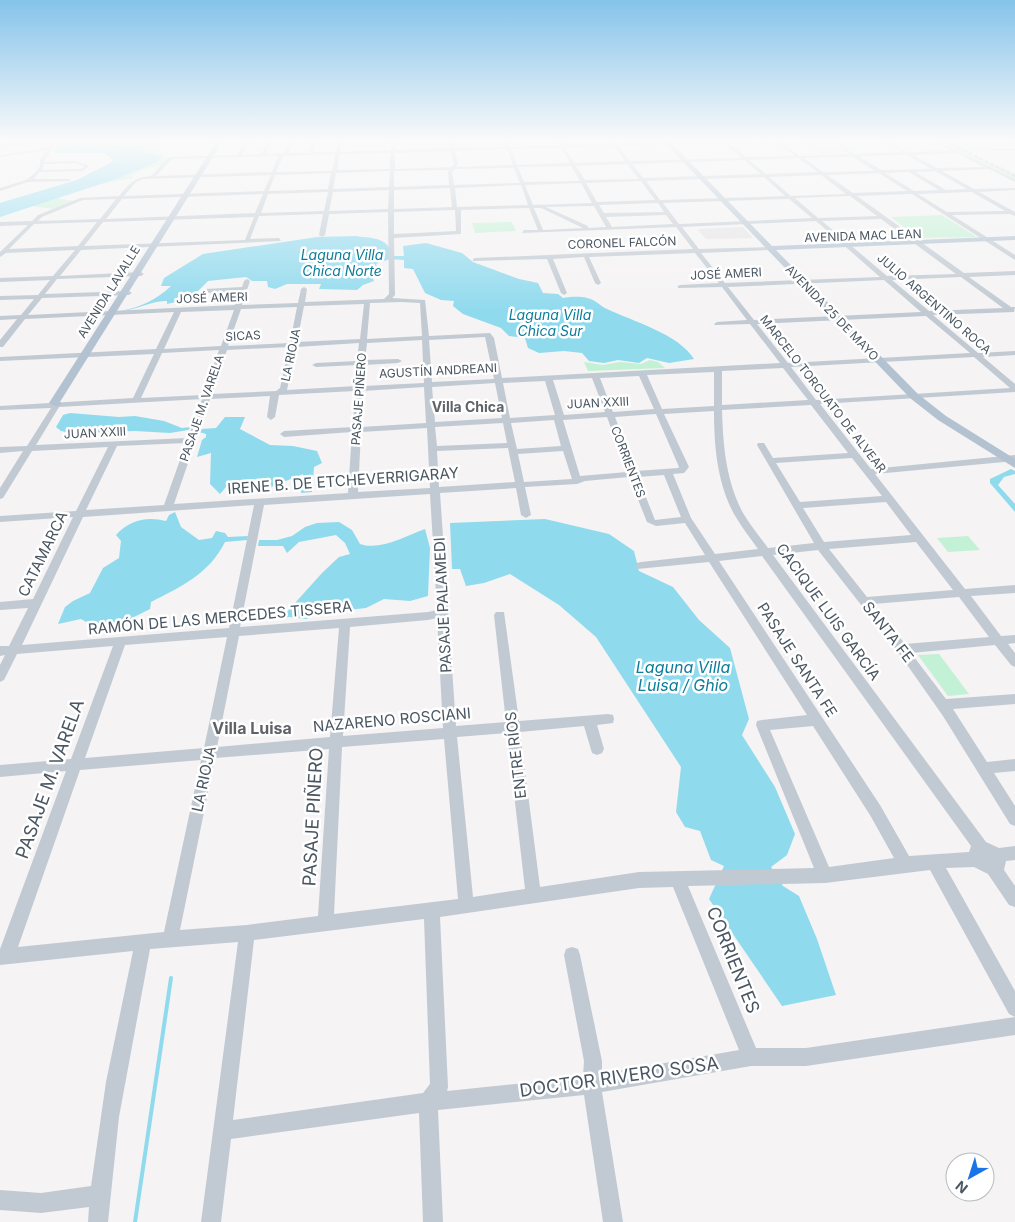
<svg xmlns="http://www.w3.org/2000/svg" width="1015" height="1222" font-family="Inter,sans-serif">
	<rect width="100%" height="100%" fill="#f5f3f3"/>
	<g fill="#e6e4e5">
		<polygon points="804,142 819,142 824,145 834,145 846,152 822,155"/>
		<polygon points="743,227 753,238 706,239 697,229"/>
	</g>
	<g fill="#c3f1d5">
		<polygon points="938,141 949,141 1015,174 1015,180"/>
		<polygon points="144,142 146,144 162,144 159,150 165,156 164,164 141,170 130,176 134,178 95,185 57,198 73,201 53,209 31,206 0,217 0,203 77,180 114,161 105,153 56,153 51,151 54,145"/>
		<polygon points="942,215 977,237 918,238 891,217"/>
		<polygon points="512,222 516,231 475,233 472,223"/>
		<polygon points="650,360 658,362 665,368 588,371 584,362 603,365 620,362 641,364"/>
		<polygon points="968,536 980,550 948,552 937,538"/>
		<polygon points="939,654 969,694 948,696 918,655"/>
	</g>
	<g fill="#90daee">
		<polygon points="114,144 149,146 142,150 144,152 153,153 162,157 157,162 116,179 0,217 0,203 77,180 114,161 105,153 56,153 58,146"/>
		<path d="M355,236C369,238 392,237 390,256H404L403,246L426,243L462,253L473,262L519,279L538,283L543,293L558,294L563,298C570,297 579,296 587,298C595,299 600,306 607,309C632,321 679,334 694,359L669,363L647,358L639,363L618,360L604,363L589,361L582,353L564,351L539,353L528,348L525,338L509,336L501,328L463,314L453,306L454,301L441,300L425,293L413,269L404,268V260L390,259L376,264L378,268H383L384,271H378L373,278L374,281L363,285L357,290L319,289L321,284H287L275,289L268,287L267,281H252L246,277L208,281L194,295L186,297L184,300L167,304V301C152,300 137,310 121,311C141,307 156,300 171,286H161L164,278L203,254L317,237Z"/>
		<polygon points="70,413 119,417 135,416 164,421 182,428 191,427 188,430 170,433 135,431 71,433 61,431 56,427 63,415"/>
		<polygon points="225,417 245,417 240,429 270,445 293,446 317,451 322,463 314,467 312,492 301,493 303,474 271,487 266,480 252,479 247,490 237,483 226,487 220,494 210,484 211,453 197,457 202,440 206,437 206,434 199,432 201,429 216,428"/>
		<polygon points="1011,469 1015,471 1015,474 1004,477 998,485 1015,504 1015,512 990,483 990,479"/>
		<path d="M175,512L181,527L199,540L212,538L216,531L225,533L228,537L248,536L247,540L225,542C209,574 182,586 151,602L150,609L124,622L93,626L81,619L58,624L65,607L73,601L90,593L103,568L119,558L121,541L116,535C129,520 147,516 166,521L169,515Z"/>
		<polygon points="545,519 609,534 634,551 639,571 673,587 699,620 730,648 749,719 742,735 775,787 795,834 787,855 771,867 783,886 799,896 817,939 836,995 782,1006 709,899 724,866 711,860 700,831 685,827 676,812 681,767 596,637 559,605 510,574 484,583 466,586 460,569 452,569 450,523"/>
		<path d="M339,522L352,530L360,544C380,551 406,536 425,529L430,548L428,596L410,601L384,599L366,608L321,613L306,619L289,617L272,620L274,610L286,613L322,573L339,557L350,554L345,543L336,535L299,542L287,553L283,546H258L259,540H277L292,536L305,527L317,523Z"/>
	</g>
	<g fill="none" stroke-linecap="round" stroke-linejoin="round">
		<polyline stroke="#90daee" stroke-width="4" points="135,1222 171,978"/>
		<g fill="#c1cad2" fill-rule="evenodd">
			<path d="M43,141H54L55,143L195,141L54,145L44,162L76,161L89,166L83,171L40,172L33,179H69L71,181L28,182L0,191V188L26,180L35,173L40,166V160L47,150L0,157V155L49,147L51,144L50,142L0,147V145ZM76,163L84,166L82,169L42,170L44,164Z"/>
			<path d="M244,141H248L242,155L261,154L267,141H271L266,154L285,153L290,141H294L289,153H310L312,141H316L314,152H336L338,141H342L340,152L391,150V141H395V150L450,148L449,141H453L455,148L506,147L504,142L506,141L510,147L560,145L558,142L560,141L564,145L612,144L610,141H614L616,144L751,141L749,142L729,143L746,157L795,156L775,141H779L800,156L850,154L830,141H834L855,154L902,152L883,141H887L908,152L952,151L934,141H938L1015,179V182L989,169L942,171L974,189L1015,188V190L979,192L1015,212V216L1010,214L952,215L1015,255V260L912,194L857,196L964,273L1015,271V275L969,277L1011,307H1015L1014,312L933,315L978,353L1015,351V355L983,357L1015,384V392L820,404L871,469L1015,455V461L875,474L965,589L1015,585V593L971,596L1001,636L1015,635V643L1008,644L1015,653V667L1011,665L995,645L911,653L946,699L1015,694V704L953,709L987,762L1015,759V771L994,773L1015,806V826L1010,824L943,716L898,652L818,550L773,555L986,842L999,848L1015,846V860L1006,861L1004,870L1015,886V907L1009,905L988,874L974,867L946,868L1015,991V1017L1009,1014L930,870L825,883L688,886L756,1048H806L1015,1017V1035L806,1066H751L602,1092L623,1222H603L584,1095L438,1110L443,1222H423L419,1113L231,1139L221,1222H201L238,942L150,949L119,1117L108,1222H88L89,1207L41,1213L0,1210V1190L41,1193L91,1186L106,1082L133,951L0,965V949L66,771L0,777V765L71,759L113,646L17,654L4,680L0,682V665L5,655L0,656V646H9L28,608L0,610V602L33,599L73,517L0,522V516L76,511L108,447L32,451L3,498L0,499V488L23,451L0,453V447L27,446L51,408L0,410V406L133,398L154,354L0,361V357L156,349L174,312L25,319L3,347H0V340L17,319L0,320V316L21,315L34,299L0,300V296L38,295L50,280L0,282V278L53,276L75,250L6,253L0,257V252L28,225L0,226V222L32,221L38,215L80,198L119,196C129,184 134,177 151,176L169,157L237,155ZM724,143L741,158L630,161L618,146ZM614,146L625,161L574,163L565,148ZM561,148L570,163L517,165L511,149ZM507,149L513,165L456,167L458,164L455,151ZM451,151L454,164L452,167L395,169V153ZM390,153V169L337,170L340,154ZM957,153L984,167L937,168L913,155ZM335,154L332,171L276,172L283,156ZM907,155L931,169L881,170L859,156ZM278,156L272,172L156,176L172,159ZM853,157L875,171L823,172L804,158ZM798,158L818,172L766,174L749,160ZM744,160L761,174L643,178L632,164ZM627,164L639,179L585,180L576,166ZM571,166L580,181L524,182L518,167ZM514,168L520,183L454,185L452,172L454,169ZM449,170L448,172L449,185L394,187V171ZM390,171L389,187L333,189L336,173ZM935,171L967,189L946,190L915,172ZM909,172L939,190L914,191L885,173ZM331,173L328,189L269,191L275,175ZM879,173L907,191L853,193L827,175ZM271,175L264,191L124,196L136,182L143,179ZM821,175L846,194L791,196L769,177ZM764,177L785,196L660,200L646,181ZM641,181L655,200L597,202L586,183ZM581,183L592,203L533,205L525,185ZM521,185L528,205L457,207L455,188ZM450,188L452,207L394,209V190ZM389,190L388,209L329,211L333,192ZM328,192L324,211L261,213L268,194ZM972,192L1005,211L947,212L918,194ZM263,194L255,213L106,219L122,199ZM850,196L877,216L818,218L795,198ZM116,199L100,219L38,221L42,217L83,200ZM789,199L812,218L679,224L663,203ZM658,203L664,212L604,213L599,205ZM594,206L606,227L588,228V226L546,207ZM529,208L538,230H524L522,233L676,227L693,249L475,258L473,259V261L547,259L561,293L564,295L567,293L553,259L584,257L595,283L598,285L601,283L589,257L695,253L719,283L680,285L678,286V288L722,287L747,320L717,322L714,324L715,325L750,324L780,363L502,378L494,338L490,333L429,336L425,300L392,298L395,295L394,238L461,234V210ZM534,208H541L583,228L543,230ZM455,210L456,231L394,234V212ZM388,212L389,294L384,299L305,302L307,289L304,287L301,289L298,303L242,305L250,281L247,279L244,281L242,287L205,289L202,291L205,293L240,291L235,305L28,315L42,298L129,295L132,293L129,291L45,294L57,279L141,276L144,274L141,272L60,276L81,250L281,241L279,238L250,239L259,216L323,214L319,235L322,237L325,235L329,214ZM666,215L673,224L612,227L606,217ZM254,217L245,240L84,246L103,222ZM881,219L956,274L887,276L822,221ZM816,221L880,277L725,283L701,253L770,250L772,247L699,249L682,227ZM97,222L78,246L9,249L34,224ZM961,277L1003,308L929,311L892,280ZM884,280L921,312L754,320L728,287ZM401,302L420,303L422,336L367,339L370,303ZM364,304L360,339L297,342L304,306ZM297,307L290,343L228,346L241,309ZM234,310L221,346L164,349L181,312ZM926,316L970,353L788,363L757,324ZM485,337L494,379L432,382L429,340ZM422,340L424,383L363,386L365,365L398,363L402,361L398,359L365,360L367,343ZM359,343L357,361L316,363L312,365L316,367L357,365L356,386L287,390L296,347ZM289,347L280,388L276,391L212,394L227,350ZM219,350L203,395L141,398L162,353ZM974,357L1010,388L816,400L791,367ZM783,368L808,400L722,405V371ZM714,372V406L662,409L647,375ZM639,376L654,409L613,412L600,378ZM592,378L605,412L564,415L553,380ZM545,381L555,415L510,418L503,383ZM495,383L502,418L435,422L432,387ZM424,387L426,423L361,427L363,391ZM355,391L353,427L284,431L280,434L284,437L352,432L348,493L174,504L210,399L270,396L267,417L271,420L275,417L279,395ZM202,399L188,438L36,445L59,407ZM811,405L848,453L773,458L764,443H758L757,445L814,543L768,548C760,537 750,525 743,513C726,481 723,445 722,410ZM714,411C714,446 717,482 734,514C741,526 750,538 758,549L715,554L691,518L673,474L684,473L689,467L664,414ZM656,414L679,467L678,468L636,471L615,417ZM607,417L627,472L580,476L563,420ZM554,420L561,446L517,449L511,423ZM503,423L507,443L437,446L435,427ZM427,428L430,488L358,492L361,432ZM186,443L164,505L86,510L117,446ZM508,448L515,482L439,487L437,451ZM563,451L572,479L524,482L518,454ZM852,458L882,496L800,502L776,463ZM664,475L681,517L655,520L638,477ZM629,477L647,522L656,526L685,523L705,555L641,562L637,563L636,566L637,569L709,562L807,715L762,720L757,721L756,725L814,868L639,872L540,887L520,732L584,726L592,753L597,755L602,753L604,749L597,725L613,723L614,719L613,715L608,714L519,721L504,612H496L494,615L506,722L456,726L440,493L516,488L521,515L526,518L531,515L525,487L577,484L585,481ZM430,494L437,610L428,612L240,627L264,505ZM886,502L911,535L824,542L803,508ZM254,505L229,628L22,645L83,517ZM916,542L953,590L867,597L829,549ZM762,556L971,846L969,852L909,856L880,805L719,561ZM959,597L989,637L905,644L873,604ZM437,618L443,728L343,736L350,627L428,620ZM339,628L330,737L217,747L239,636ZM227,637L204,748L85,758L125,645ZM813,726L870,815L894,858L829,867L770,730ZM507,733L525,889L473,897L457,737ZM444,739L458,899L334,914L342,747ZM329,749L318,916L247,925L180,930L215,758ZM201,760L164,932L18,947L80,770ZM673,887L739,1050L602,1074V1061L580,955L578,949L572,947L566,949L564,955L584,1061L583,1077L447,1091L448,1087L440,917L639,888ZM424,919L430,1084L423,1093L233,1120L254,940Z"/>
			<polygon points="1015,149 1015,151 970,151 972,150"/>
		</g>
		<g fill="#b3c2d1" fill-rule="evenodd">
			<polygon points="217,141 223,141 60,402 62,404 57,407 49,403"/>
			<polygon points="663,141 669,141 772,246 1015,236 1015,240 776,250 918,394 946,416 1015,459 1015,468 938,420 910,398"/>
		</g>
		<g stroke="#b5b8bd" stroke-width="2">
			<polyline id="rail" points="945,141 1015,176"/>
		</g>
		<use href="#rail" stroke="#fff" stroke-width="1" stroke-dasharray="3" stroke-linecap="butt"/>
	</g>
	<linearGradient id="sky" x2="0" y2="1"><stop stop-color="#85c3ea"/><stop offset="0.45" stop-color="#fafafa"/><stop offset="1" stop-color="#fafafa" stop-opacity="0"/></linearGradient>
	<rect width="1015" height="312" fill="url(#sky)"/>
	<g text-anchor="middle" stroke-width="5" stroke-linejoin="round" paint-order="stroke">
		<g font-size="12" fill="#4a5661" stroke="#fff">
			<text transform="translate(863 236) rotate(-2)" y="4">AVENIDA MAC LEAN</text>
			<text transform="translate(622 243) rotate(-2)" y="4">CORONEL FALCÓN</text>
			<text transform="translate(726 274) rotate(-3)" y="4">JOSÉ AMERI</text>
			<text transform="translate(109 292) rotate(-58)" y="4">AVENIDA LAVALLE</text>
			<text transform="translate(212 298) rotate(-2)" y="4">JOSÉ AMERI</text>
			<text transform="translate(934 304) rotate(41)" y="4">JULIO ARGENTINO ROCA</text>
			<text transform="translate(832 313) rotate(46)" y="4">AVENIDA 25 DE MAYO</text>
			<text transform="translate(243 336) rotate(-3)" y="4">SICAS</text>
			<text transform="translate(291 355) rotate(-78)" y="4">LA RIOJA</text>
			<text transform="translate(438 371) rotate(-3)" y="4">AGUSTÍN ANDREANI</text>
			<text transform="translate(823 394) rotate(52)" y="4">MARCELO TORCUATO DE ALVEAR</text>
			<text transform="translate(359 399) rotate(-86)" y="4">PASAJE PIÑERO</text>
			<text transform="translate(598 403) rotate(-3)" y="4">JUAN XXIII</text>
			<text transform="translate(202 408) rotate(-71)" y="4">PASAJE M. VARELA</text>
			<text transform="translate(95 433) rotate(-3)" y="4">JUAN XXIII</text>
			<text transform="translate(628 462) rotate(69)" y="4">CORRIENTES</text>
		</g>
		<g font-size="14" font-style="italic" fill="#0c7c9b" stroke="#fff">
			<text x="342" y="260">Laguna Villa<tspan x="342" dy="16">Chica Norte</tspan></text>
			<text x="550" y="320">Laguna Villa<tspan x="550" dy="16">Chica Sur</tspan></text>
		</g>
		<g font-size="14" font-weight="bold" fill="#5f6368" stroke="#fff">
			<text x="468" y="412">Villa Chica</text>
		</g>
		<g font-size="15" fill="#4a5661" stroke="#fff">
			<text transform="translate(343 481) rotate(-4)" y="5">IRENE B. DE ETCHEVERRIGARAY</text>
			<text transform="translate(43 554) rotate(-64)" y="5">CATAMARCA</text>
			<text transform="translate(443 605) rotate(-93)" y="5">PASAJE PALAMEDI</text>
			<text transform="translate(828 612) rotate(54)" y="5">CACIQUE LUIS GARCÍA</text>
			<text transform="translate(220 618) rotate(-5)" y="5">RAMÓN DE LAS MERCEDES TISSERA</text>
			<text transform="translate(888 632) rotate(52)" y="5">SANTA FE</text>
			<text transform="translate(797 660) rotate(57)" y="5">PASAJE SANTA FE</text>
			<text transform="translate(392 720) rotate(-5)" y="5">NAZARENO ROSCIANI</text>
			<text transform="translate(516 755) rotate(-97)" y="5">ENTRE RÍOS</text>
			<text transform="translate(204 779) rotate(-78)" y="5">LA RIOJA</text>
		</g>
		<g font-size="16" font-style="italic" fill="#0c7c9b" stroke="#fff">
			<text x="683" y="673">Laguna Villa<tspan x="683" dy="18">Luisa / Ghio</tspan></text>
		</g>
		<g font-size="16" font-weight="bold" fill="#5f6368" stroke="#fff">
			<text x="252" y="734">Villa Luisa</text>
		</g>
		<g font-size="18" fill="#4a5661" stroke="#fff">
			<text transform="translate(50 779) rotate(-70)" y="6">PASAJE M. VARELA</text>
			<text transform="translate(313 817) rotate(-87)" y="6">PASAJE PIÑERO</text>
			<text transform="translate(733 960) rotate(68)" y="6">CORRIENTES</text>
			<text transform="translate(619 1077) rotate(-8)" y="6">DOCTOR RIVERO SOSA</text>
		</g>
	</g>
	<g transform="translate(970 1177) rotate(219)"><circle r="24" fill="#ffffff" stroke="#b7bbc0"/>
	<path d="M0-4L9 19L0 12L-9 19Z" fill="#1a73e8"/>
	<text y="-8" font-size="14" font-weight="bold" text-anchor="middle" fill="#4a5661">N</text>
	</g>
</svg>
